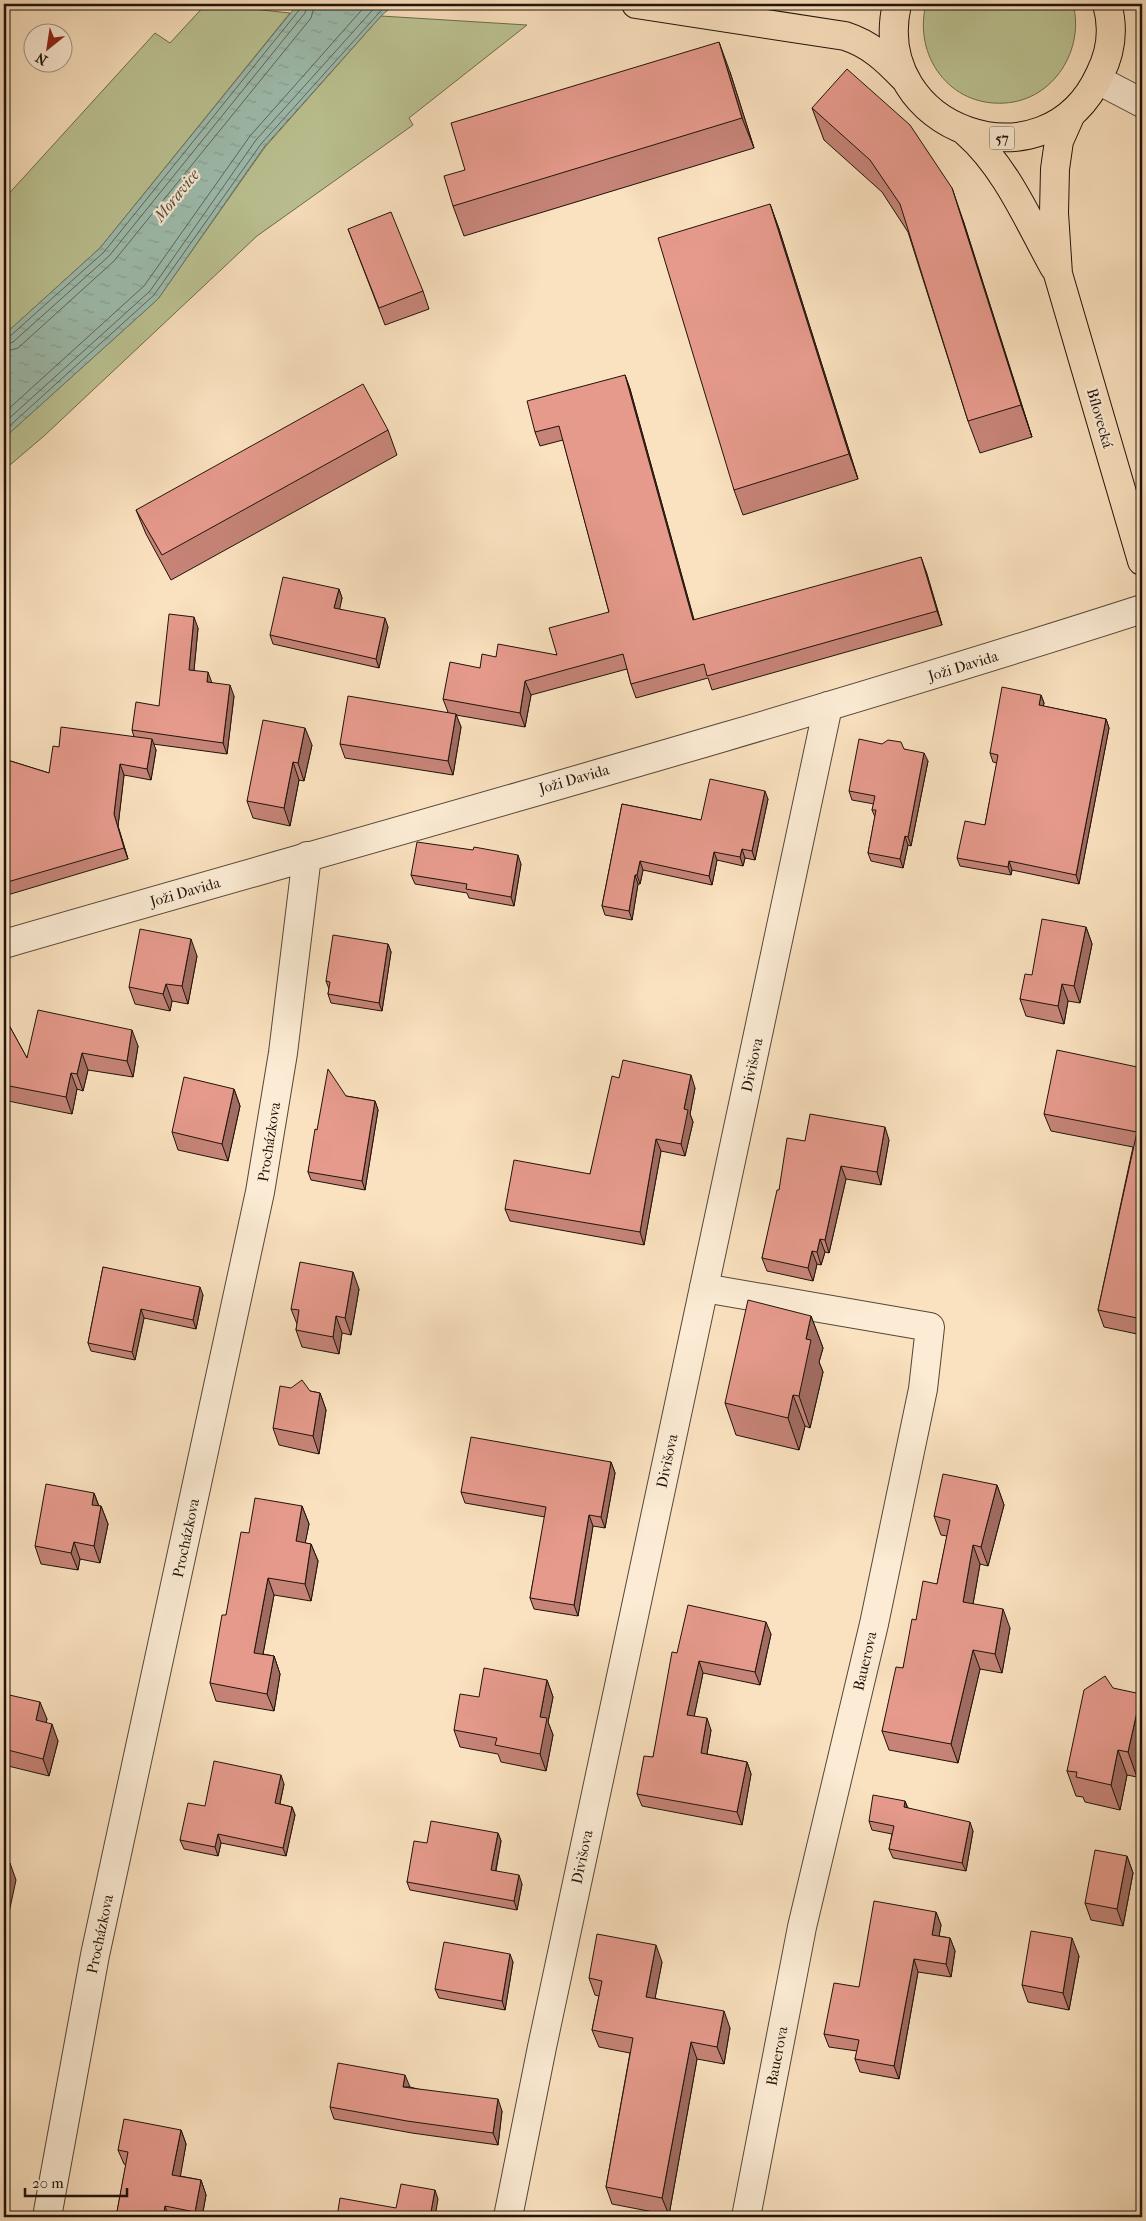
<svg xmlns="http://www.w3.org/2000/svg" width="1146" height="2221" font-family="'IM FELL French Canon',serif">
	<defs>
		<pattern id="water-ripples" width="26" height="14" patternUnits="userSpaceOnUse" patternTransform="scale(1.25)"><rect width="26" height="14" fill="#9ebeb0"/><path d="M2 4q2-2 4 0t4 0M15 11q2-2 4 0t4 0" fill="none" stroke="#88a296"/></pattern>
	</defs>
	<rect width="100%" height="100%" fill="#fae1bf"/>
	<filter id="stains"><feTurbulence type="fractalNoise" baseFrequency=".004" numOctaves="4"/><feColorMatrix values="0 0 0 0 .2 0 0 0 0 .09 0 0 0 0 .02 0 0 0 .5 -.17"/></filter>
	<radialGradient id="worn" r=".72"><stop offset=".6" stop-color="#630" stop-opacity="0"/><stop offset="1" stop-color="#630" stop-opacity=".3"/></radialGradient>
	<g fill="#bcc393" stroke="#6e6b4e">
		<polygon points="206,4 290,13 100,248 4,335 4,199 155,33 170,43"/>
		<path d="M926,4H1073C1085,49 1054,100 1005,103C949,107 913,55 926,4Z"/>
		<polygon points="381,16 527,25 409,118 413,125 257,236 44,436 4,470 4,438 158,299 265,147"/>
	</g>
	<polygon fill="url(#water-ripples)" stroke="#6c7a6e" points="298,4 395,4 381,16 264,147 158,299 4,438 4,335 100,248"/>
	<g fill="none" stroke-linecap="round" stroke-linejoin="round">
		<g stroke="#5f685d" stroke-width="1">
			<polyline points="4,339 9,337 104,252 300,9 301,4"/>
			<polyline points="4,345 13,342 109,256 305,13 307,4"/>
			<polyline points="4,352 18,348 114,261 311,18 315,4"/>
			<polyline points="4,413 144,286 250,136 367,4"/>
			<polyline points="4,423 150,291 256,140 378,4"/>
			<polyline points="4,431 154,295 261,144 387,4"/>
		</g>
		<g stroke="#564637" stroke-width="30">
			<g id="minor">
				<polyline points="1098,80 1142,103"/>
				<path d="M4,944C384,834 766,730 1142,609"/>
				<polyline points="704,1288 930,1327 923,1389 874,1624 802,1927 746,2217"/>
				<polyline points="47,2217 95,1955 260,1192 283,1053 307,856"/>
				<polyline points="508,2217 542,2047 828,706"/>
			</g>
		</g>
		<g stroke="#20130a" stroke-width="30">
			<g id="major">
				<path d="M636,4L845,36C870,44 886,59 903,77"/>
				<path d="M897,4C868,130 1046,193 1100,74C1111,52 1114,28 1107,4"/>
				<polyline points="1071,114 1059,141 1055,169 1054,213 1058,274 1142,561"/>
				<path d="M966,132C1006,167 1028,220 1054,267"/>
			</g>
		</g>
		<use href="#minor" stroke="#fcecd5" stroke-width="28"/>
		<use href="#major" stroke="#fae1bf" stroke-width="28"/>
	</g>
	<g fill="#c68478" stroke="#20130a">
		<polygon points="730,72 754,148 464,236 453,206"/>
		<polygon points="812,108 963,220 1032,437 980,453 968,421 908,232 882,192 824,140"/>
		<polygon points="770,204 779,229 858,479 743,515 734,490"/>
		<polygon points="348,229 423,291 429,309 385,325"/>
		<polygon points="625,375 630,389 694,620 926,571 942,625 712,690 708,678 636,698 631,684 627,669 531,695 525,727 456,715 461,727 453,775 345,758 340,744 448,712 443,699 480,668 496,657 557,655 609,612 563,440 540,446 535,432"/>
		<polygon points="388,430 397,455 171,580 146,534 136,510"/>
		<polygon points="339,589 342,598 339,609 388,627 379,668 273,644 270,635"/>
		<polygon points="198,628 194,670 212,683 234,696 227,754 153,744 156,750 151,780 124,775 118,826 128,859 4,896 4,759 49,773 59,747 134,737 132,730 159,706"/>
		<polygon points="1041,695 1044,703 1043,706 1106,719 1109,728 1079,884 1012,870 1011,875 960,866 957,858 985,825 997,763 993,762 990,753"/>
		<polygon points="312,745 304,781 299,780 290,826 253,818 247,801"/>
		<polygon points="904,749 928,761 911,846 908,845 903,868 871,861 868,853 875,817 872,810 874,804 852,800 849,791"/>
		<polygon points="768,799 755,860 745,858 743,866 717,860 712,885 643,870 640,884 638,884 632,920 605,915 602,906 622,804 701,820"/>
		<polygon points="521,864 514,906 469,898 467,893 415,884 411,875"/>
		<polygon points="1086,927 1092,944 1080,1003 1068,1001 1064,1024 1026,1016 1020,999 1032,975"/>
		<polygon points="388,944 391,952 382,1011 331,1003 328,994 329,989 326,981"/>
		<polygon points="197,956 188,1004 172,1001 170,1011 135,1004 129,987"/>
		<polygon points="4,1016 27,1058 138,1046 133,1077 88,1070 83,1091 77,1089 72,1114 8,1101 7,1104 4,1103"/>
		<polygon points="1142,1068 1142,1335 1104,1327 1098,1310 1133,1147 1051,1131 1044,1114"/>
		<polygon points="619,1078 695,1088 690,1114 693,1122 685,1156 661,1151 644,1245 510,1221 505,1209 590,1174"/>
		<polygon points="234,1089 240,1106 228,1161 178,1150 172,1132"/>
		<polygon points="346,1096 375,1101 378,1110 365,1190 311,1180 308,1172 317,1130"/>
		<polygon points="889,1140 881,1185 846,1179 829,1253 825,1252 821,1265 817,1264 813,1281 767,1271 762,1258 779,1190 805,1141"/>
		<polygon points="103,1267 203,1295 196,1329 144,1318 135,1360 91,1351 88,1343"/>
		<polygon points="359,1289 351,1335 342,1333 339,1354 302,1347 296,1330 297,1324 291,1309"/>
		<polygon points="811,1316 823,1348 819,1362 823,1372 810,1428 805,1426 799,1450 736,1435 725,1403"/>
		<polygon points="310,1391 320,1393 326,1410 319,1454 279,1445 273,1428"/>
		<polygon points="611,1462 615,1473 605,1528 593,1526 578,1616 534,1609 530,1598 545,1517 465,1503 461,1492"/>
		<polygon points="997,1485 1004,1505 988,1566 980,1564 973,1604 1010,1628 1002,1673 980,1669 958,1763 889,1750 882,1731 903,1668 916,1620 937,1584 947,1536 941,1535 934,1516"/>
		<polygon points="94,1493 99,1506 101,1506 108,1524 100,1563 80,1559 78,1570 41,1564 35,1546"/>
		<polygon points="302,1506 309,1524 305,1543 311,1544 318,1561 311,1601 274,1595 263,1654 274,1656 280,1674 274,1711 216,1701 210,1683 226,1615 249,1533"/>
		<polygon points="771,1634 760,1685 703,1673 694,1716 711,1730 707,1754 747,1762 751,1774 742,1825 642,1806 637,1794 653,1757 677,1653"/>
		<polygon points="1105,1676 1137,1777 1127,1775 1120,1810 1085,1802 1083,1797 1076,1796 1067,1771"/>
		<polygon points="547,1680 553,1697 548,1722 553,1735 546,1771 501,1762 498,1754 460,1747 454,1730 479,1697"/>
		<polygon points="4,1701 47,1719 46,1722 58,1741 49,1776 4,1765"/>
		<polygon points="284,1784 280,1804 292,1807 295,1815 286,1856 221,1843 218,1856 184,1849 180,1840 205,1806"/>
		<polygon points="905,1801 908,1808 973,1831 966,1871 893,1858 889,1849 892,1834 872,1830 869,1821"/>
		<polygon points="498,1833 501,1841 496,1871 522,1884 517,1910 410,1890 407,1882 427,1843"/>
		<polygon points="1127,1856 1133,1873 1123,1926 1091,1920 1085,1903"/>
		<polygon points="936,1912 941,1925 939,1936 950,1938 955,1951 951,1977 918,1972 899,2079 860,2072 855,2059 857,2051 829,2047 824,2034 859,1987"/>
		<polygon points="1079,1956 1069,2010 1028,2002 1022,1985"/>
		<polygon points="513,1962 505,2010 439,1998 435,1989"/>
		<polygon points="662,1962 655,1998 730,2028 724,2064 697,2059 669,2215 612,2204 606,2187 630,2053 599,2047 592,2030 599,1996 595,1995 589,1978"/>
		<polygon points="410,2087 502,2111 498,2145 412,2133 334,2119 330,2107"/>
		<polygon points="181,2130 186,2144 180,2176 201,2180 206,2195 202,2217 116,2217 126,2165 124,2164 118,2150"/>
	</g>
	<g fill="#a16c62" stroke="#20130a">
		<polygon points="719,42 730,72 754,148 742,118"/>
		<polygon points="952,188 963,220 1032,437 1021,405"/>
		<polygon points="770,204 779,229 858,479 849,454"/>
		<polygon points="625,375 630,389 698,634 693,620"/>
		<polygon points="921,557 926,571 942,625 937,611"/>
		<polygon points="339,589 342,598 338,617 334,608"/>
		<polygon points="194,617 198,628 193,680 189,670"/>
		<polygon points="385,618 388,627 379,668 376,659"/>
		<polygon points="208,672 212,683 207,682"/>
		<polygon points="525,681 531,695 525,727 520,713"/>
		<polygon points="230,685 234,696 227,754 223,743"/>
		<polygon points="1041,695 1044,703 1042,714 1039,705"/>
		<polygon points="456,714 461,727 453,775 448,761"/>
		<polygon points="1106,719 1109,728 1079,884 1076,875"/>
		<polygon points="305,728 312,745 304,781 298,763"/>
		<polygon points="152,739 156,750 151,780 147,769"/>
		<polygon points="924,753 928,761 911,846 908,837"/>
		<polygon points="293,762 299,780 290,826 284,808"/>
		<polygon points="120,764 124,775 118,826 128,859 124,848 114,814"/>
		<polygon points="765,791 768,799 755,860 752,851"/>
		<polygon points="905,836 908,845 903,868 900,859"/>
		<polygon points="742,849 745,858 743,866 740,857"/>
		<polygon points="714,852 717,860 712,885 709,876"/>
		<polygon points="518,855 521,864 514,906 511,897"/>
		<polygon points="640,861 643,870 640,884 637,875"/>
		<polygon points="1009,861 1012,870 1011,875 1008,867"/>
		<polygon points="635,875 638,884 632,920 629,911"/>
		<polygon points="1086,927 1092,944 1080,1003 1074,986"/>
		<polygon points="191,939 197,956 188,1004 182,986"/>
		<polygon points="388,944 391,952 382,1011 379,1003"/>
		<polygon points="166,984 172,1001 170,1011 163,994"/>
		<polygon points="1062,984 1068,1001 1064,1024 1058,1006"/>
		<polygon points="132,1030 138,1046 133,1077 127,1061"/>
		<polygon points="82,1053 88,1070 83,1091 77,1074"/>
		<polygon points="71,1073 77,1089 72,1114 66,1097"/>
		<polygon points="691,1075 695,1088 690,1114 693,1122 685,1156 681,1144 684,1109"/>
		<polygon points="234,1089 240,1106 228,1161 222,1144"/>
		<polygon points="4,1090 8,1101 7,1104 4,1094"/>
		<polygon points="375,1101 378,1110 365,1190 362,1181"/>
		<polygon points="885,1127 889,1140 881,1185 877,1172"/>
		<polygon points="656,1139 661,1151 644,1245 640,1232"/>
		<polygon points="841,1166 846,1179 829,1253 825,1240"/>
		<polygon points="820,1239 825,1252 821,1265 817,1252"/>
		<polygon points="812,1251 817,1264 813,1281 808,1268"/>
		<polygon points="353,1272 359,1289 351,1335 345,1318"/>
		<polygon points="200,1287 203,1295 196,1329 193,1320"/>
		<polygon points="141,1309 144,1318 135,1360 132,1352"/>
		<polygon points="336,1316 342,1333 339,1354 333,1337"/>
		<polygon points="811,1316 823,1348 819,1362 823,1372 810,1428 799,1396 806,1339"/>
		<polygon points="320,1393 326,1410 319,1454 313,1436"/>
		<polygon points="793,1395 805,1426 799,1450 788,1418"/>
		<polygon points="611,1462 615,1473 605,1528 601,1517"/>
		<polygon points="997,1485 1004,1505 988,1566 981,1547"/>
		<polygon points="94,1493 100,1510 92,1505"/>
		<polygon points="101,1506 108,1524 100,1563 94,1546"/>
		<polygon points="302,1506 309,1524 302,1559 296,1541"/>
		<polygon points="589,1515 593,1526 578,1616 574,1605"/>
		<polygon points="74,1542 80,1559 78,1570 71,1553"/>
		<polygon points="311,1544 318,1561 311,1601 305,1584"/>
		<polygon points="973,1545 980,1564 970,1621 963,1602"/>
		<polygon points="268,1578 274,1595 260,1670 254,1653"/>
		<polygon points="1003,1609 1010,1628 1002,1673 995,1654"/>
		<polygon points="766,1622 771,1634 760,1685 755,1672"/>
		<polygon points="973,1650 980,1669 958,1763 951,1744"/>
		<polygon points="274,1656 280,1674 274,1711 267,1694"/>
		<polygon points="699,1661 703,1673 692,1727 687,1715"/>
		<polygon points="547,1680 553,1697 548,1722 553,1735 546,1771 540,1754 540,1717"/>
		<polygon points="1141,1694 1142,1698 1142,1753 1137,1777 1128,1752"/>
		<polygon points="40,1702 47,1719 42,1737 36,1720"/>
		<polygon points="707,1718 711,1730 705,1765 701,1753"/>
		<polygon points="52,1724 58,1741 49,1776 43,1759"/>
		<polygon points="1118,1750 1127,1775 1120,1810 1111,1785"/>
		<polygon points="747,1762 751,1774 742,1825 737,1812"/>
		<polygon points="281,1775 284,1784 278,1812 275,1803"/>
		<polygon points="905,1801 908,1810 904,1807"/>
		<polygon points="292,1807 295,1815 286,1856 283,1848"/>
		<polygon points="970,1822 973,1831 966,1871 962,1863"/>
		<polygon points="498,1833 501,1841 494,1879 491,1870"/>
		<polygon points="218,1834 221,1843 218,1856 215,1847"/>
		<polygon points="1127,1856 1133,1873 1123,1926 1117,1909"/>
		<polygon points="10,1863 16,1880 4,1936 4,1891"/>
		<polygon points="519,1875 522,1884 517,1910 514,1901"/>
		<polygon points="936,1912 941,1925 937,1948 932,1935"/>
		<polygon points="950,1938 955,1951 951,1977 946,1964"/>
		<polygon points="1072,1938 1079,1956 1069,2010 1063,1993"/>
		<polygon points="656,1945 662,1962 652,2014 646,1997"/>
		<polygon points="510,1954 513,1962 505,2010 502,2001"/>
		<polygon points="914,1959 918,1972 899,2079 894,2066"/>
		<polygon points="724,2011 730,2028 724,2064 717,2047"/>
		<polygon points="691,2042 697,2059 669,2215 662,2198"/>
		<polygon points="405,2075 410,2087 403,2087"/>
		<polygon points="498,2099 502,2111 498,2145 493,2133"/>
		<polygon points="181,2130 186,2144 178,2190 172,2175"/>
		<polygon points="201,2180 206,2195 202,2217 197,2217 195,2212"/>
		<polygon points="435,2190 438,2199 435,2217 430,2217"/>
		<polygon points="165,2206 169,2217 163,2217"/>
	</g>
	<g fill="#e69a8c" stroke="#20130a">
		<polygon points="719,42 742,118 453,206 444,176 465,170 451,123"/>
		<polygon points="847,69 910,125 952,188 1021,405 968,421 900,204 870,160 812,108"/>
		<polygon points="770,204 849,454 734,490 658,238"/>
		<polygon points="391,212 423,291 379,308 348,229"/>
		<polygon points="625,375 693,620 921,557 937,611 707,676 704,664 631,684 623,654 525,681 520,713 443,699 450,662 480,668 482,654 496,657 498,644 557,655 549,628 609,612 559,426 535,432 527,401"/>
		<polygon points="363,384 388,430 162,555 136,510"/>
		<polygon points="283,577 339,589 334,608 385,618 376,659 270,635"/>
		<polygon points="169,614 194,617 189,670 208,672 207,682 230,685 223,743 132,730 136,702 159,706"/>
		<polygon points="1002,687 1041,695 1039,705 1106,719 1076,875 1009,861 1008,867 957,858 965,821 985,825 998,755 990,753"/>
		<polygon points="348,696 456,714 448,761 340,744"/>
		<polygon points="263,720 305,728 298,763 293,762 284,808 247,801"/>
		<polygon points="61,727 152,739 147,769 120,764 114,814 124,848 4,883 4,759 49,773 53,746 59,747"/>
		<polygon points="859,739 882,744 888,740 901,742 904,749 924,753 908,837 905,836 900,859 868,853 876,810 872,810 875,796 849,791"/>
		<polygon points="710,779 765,791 752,851 742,849 740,857 714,852 709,876 640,861 637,875 635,875 629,911 602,906 622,804 701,820"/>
		<polygon points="417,842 473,850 474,847 518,855 511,897 466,889 467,884 411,875"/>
		<polygon points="1042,919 1086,927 1074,986 1062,984 1058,1006 1020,999 1025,974 1032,975"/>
		<polygon points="140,929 191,939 182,986 166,984 163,994 129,987"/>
		<polygon points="333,935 388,944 379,1003 328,994 330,982 326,981"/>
		<polygon points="38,1010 132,1030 127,1061 82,1053 77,1074 71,1073 66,1097 4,1085 4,1016 27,1058"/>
		<polygon points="1057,1050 1142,1068 1142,1319 1098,1310 1137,1132 1044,1114"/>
		<polygon points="623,1060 691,1075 684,1109 688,1110 681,1144 656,1139 640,1232 505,1209 514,1160 590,1174 612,1076 619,1078"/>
		<polygon points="328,1069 346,1096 375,1101 362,1181 308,1172 315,1129 317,1130"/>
		<polygon points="184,1077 234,1089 222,1144 172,1132"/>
		<polygon points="810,1114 885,1127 877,1172 841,1166 825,1240 820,1239 817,1252 812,1251 808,1268 762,1258 777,1190 779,1190 787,1138 805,1141"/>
		<polygon points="300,1262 353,1272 345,1318 336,1316 333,1337 296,1330 299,1310 291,1309"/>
		<polygon points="103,1267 200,1287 193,1320 141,1309 132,1352 88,1343"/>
		<polygon points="748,1300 811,1316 806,1339 811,1340 799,1396 793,1395 788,1418 725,1403"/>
		<polygon points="302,1380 310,1391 320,1393 313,1436 273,1428 280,1386 291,1388"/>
		<polygon points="471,1437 611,1462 601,1517 589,1515 574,1605 530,1598 546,1507 461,1492"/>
		<polygon points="943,1474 997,1485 981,1547 973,1545 963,1602 1003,1609 995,1654 973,1650 951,1744 882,1731 896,1667 903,1668 912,1619 916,1620 923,1581 937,1584 950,1520 934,1516"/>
		<polygon points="46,1484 94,1493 92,1505 101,1506 94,1546 74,1542 71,1553 35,1546"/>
		<polygon points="255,1498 302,1506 296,1541 311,1544 305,1584 268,1578 254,1653 274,1656 267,1694 210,1683 222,1615 226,1615 241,1532 249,1533"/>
		<polygon points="688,1605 766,1622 755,1672 699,1661 687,1715 707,1718 701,1753 747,1762 737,1812 637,1794 644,1756 653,1757 672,1652 677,1653"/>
		<polygon points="484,1668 547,1680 540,1717 547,1718 540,1754 495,1745 497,1738 454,1730 460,1694 479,1697"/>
		<polygon points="1105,1676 1113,1688 1141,1694 1128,1752 1118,1750 1111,1785 1076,1777 1077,1772 1067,1771 1084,1690"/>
		<polygon points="5,1694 40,1702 36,1720 52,1724 43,1759 4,1749 4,1701"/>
		<polygon points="214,1761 281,1775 275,1803 292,1807 283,1848 218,1834 215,1847 180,1840 188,1803 205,1806"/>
		<polygon points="873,1795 905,1801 904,1807 970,1822 962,1863 889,1849 894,1826 869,1821"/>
		<polygon points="431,1821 498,1833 491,1870 519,1875 514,1901 407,1882 414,1841 427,1843"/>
		<polygon points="1095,1850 1127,1856 1117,1909 1085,1903"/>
		<polygon points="4,1861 10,1863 4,1891"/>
		<polygon points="874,1901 936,1912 932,1935 950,1938 946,1964 914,1959 894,2066 855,2059 859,2040 824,2034 834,1983 859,1987"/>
		<polygon points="1031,1931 1072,1938 1063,1993 1022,1985"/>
		<polygon points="597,1934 656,1945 646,1997 724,2011 717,2047 691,2042 662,2198 606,2187 633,2038 592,2030 602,1981 589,1978"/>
		<polygon points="444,1942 510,1954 502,2001 435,1989"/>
		<polygon points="338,2063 405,2075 403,2087 498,2099 493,2133 407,2121 330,2107"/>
		<polygon points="124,2119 181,2130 172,2175 201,2180 195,2212 165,2206 163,2217 116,2217 128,2152 118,2150"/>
		<polygon points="401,2184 435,2190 430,2217 337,2217 340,2198 396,2208"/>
	</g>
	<g text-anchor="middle" stroke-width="4.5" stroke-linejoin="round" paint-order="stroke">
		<rect fill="#fcecd5" stroke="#625447" stroke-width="1" x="989.5" y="126.5" width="25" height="23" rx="4"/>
		<g font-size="14" font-weight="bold" fill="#20130a">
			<text x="1002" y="143">57</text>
		</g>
		<g font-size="15" fill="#20130a" stroke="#fcecd5">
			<text transform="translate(1100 418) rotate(74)" y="5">Bílovecká</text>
			<text transform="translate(963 666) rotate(-17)" y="5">Joži Davida</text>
			<text transform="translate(574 779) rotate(-16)" y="5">Joži Davida</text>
			<text transform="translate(185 892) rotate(-16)" y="5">Joži Davida</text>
			<text transform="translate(752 1065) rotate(-78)" y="5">Divišova</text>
			<text transform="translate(269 1142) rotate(-81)" y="5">Procházkova</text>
			<text transform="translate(667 1461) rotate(-78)" y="5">Divišova</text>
			<text transform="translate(186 1538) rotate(-78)" y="5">Procházkova</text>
			<text transform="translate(865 1661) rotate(-77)" y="5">Bauerova</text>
			<text transform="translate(582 1857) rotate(-78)" y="5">Divišova</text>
			<text transform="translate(100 1934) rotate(-78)" y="5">Procházkova</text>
			<text transform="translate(777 2056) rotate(-79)" y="5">Bauerova</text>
		</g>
		<g font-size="16" font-style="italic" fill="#4c4f44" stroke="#fcecd5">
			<text transform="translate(176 195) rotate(-51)" y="6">Moravice</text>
		</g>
	</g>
	<rect width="1146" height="2221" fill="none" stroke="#fae1bf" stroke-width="20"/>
	<rect x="5" y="5" width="1136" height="2211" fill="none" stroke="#20130a" stroke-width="2.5"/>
	<rect x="10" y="10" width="1126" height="2201" fill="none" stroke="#20130a"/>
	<g transform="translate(48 48) rotate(210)"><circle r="24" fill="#fcecd5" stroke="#a49584"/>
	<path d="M0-4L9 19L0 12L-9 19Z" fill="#8f2418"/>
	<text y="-8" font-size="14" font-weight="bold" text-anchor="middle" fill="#20130a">N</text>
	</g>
	<path d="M25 2188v8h102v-8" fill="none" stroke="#20130a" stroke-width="2.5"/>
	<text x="32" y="2188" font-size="15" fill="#20130a" stroke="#fcecd5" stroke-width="4" paint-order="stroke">20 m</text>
	<rect width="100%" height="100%" filter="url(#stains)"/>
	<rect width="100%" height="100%" fill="url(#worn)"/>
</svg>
